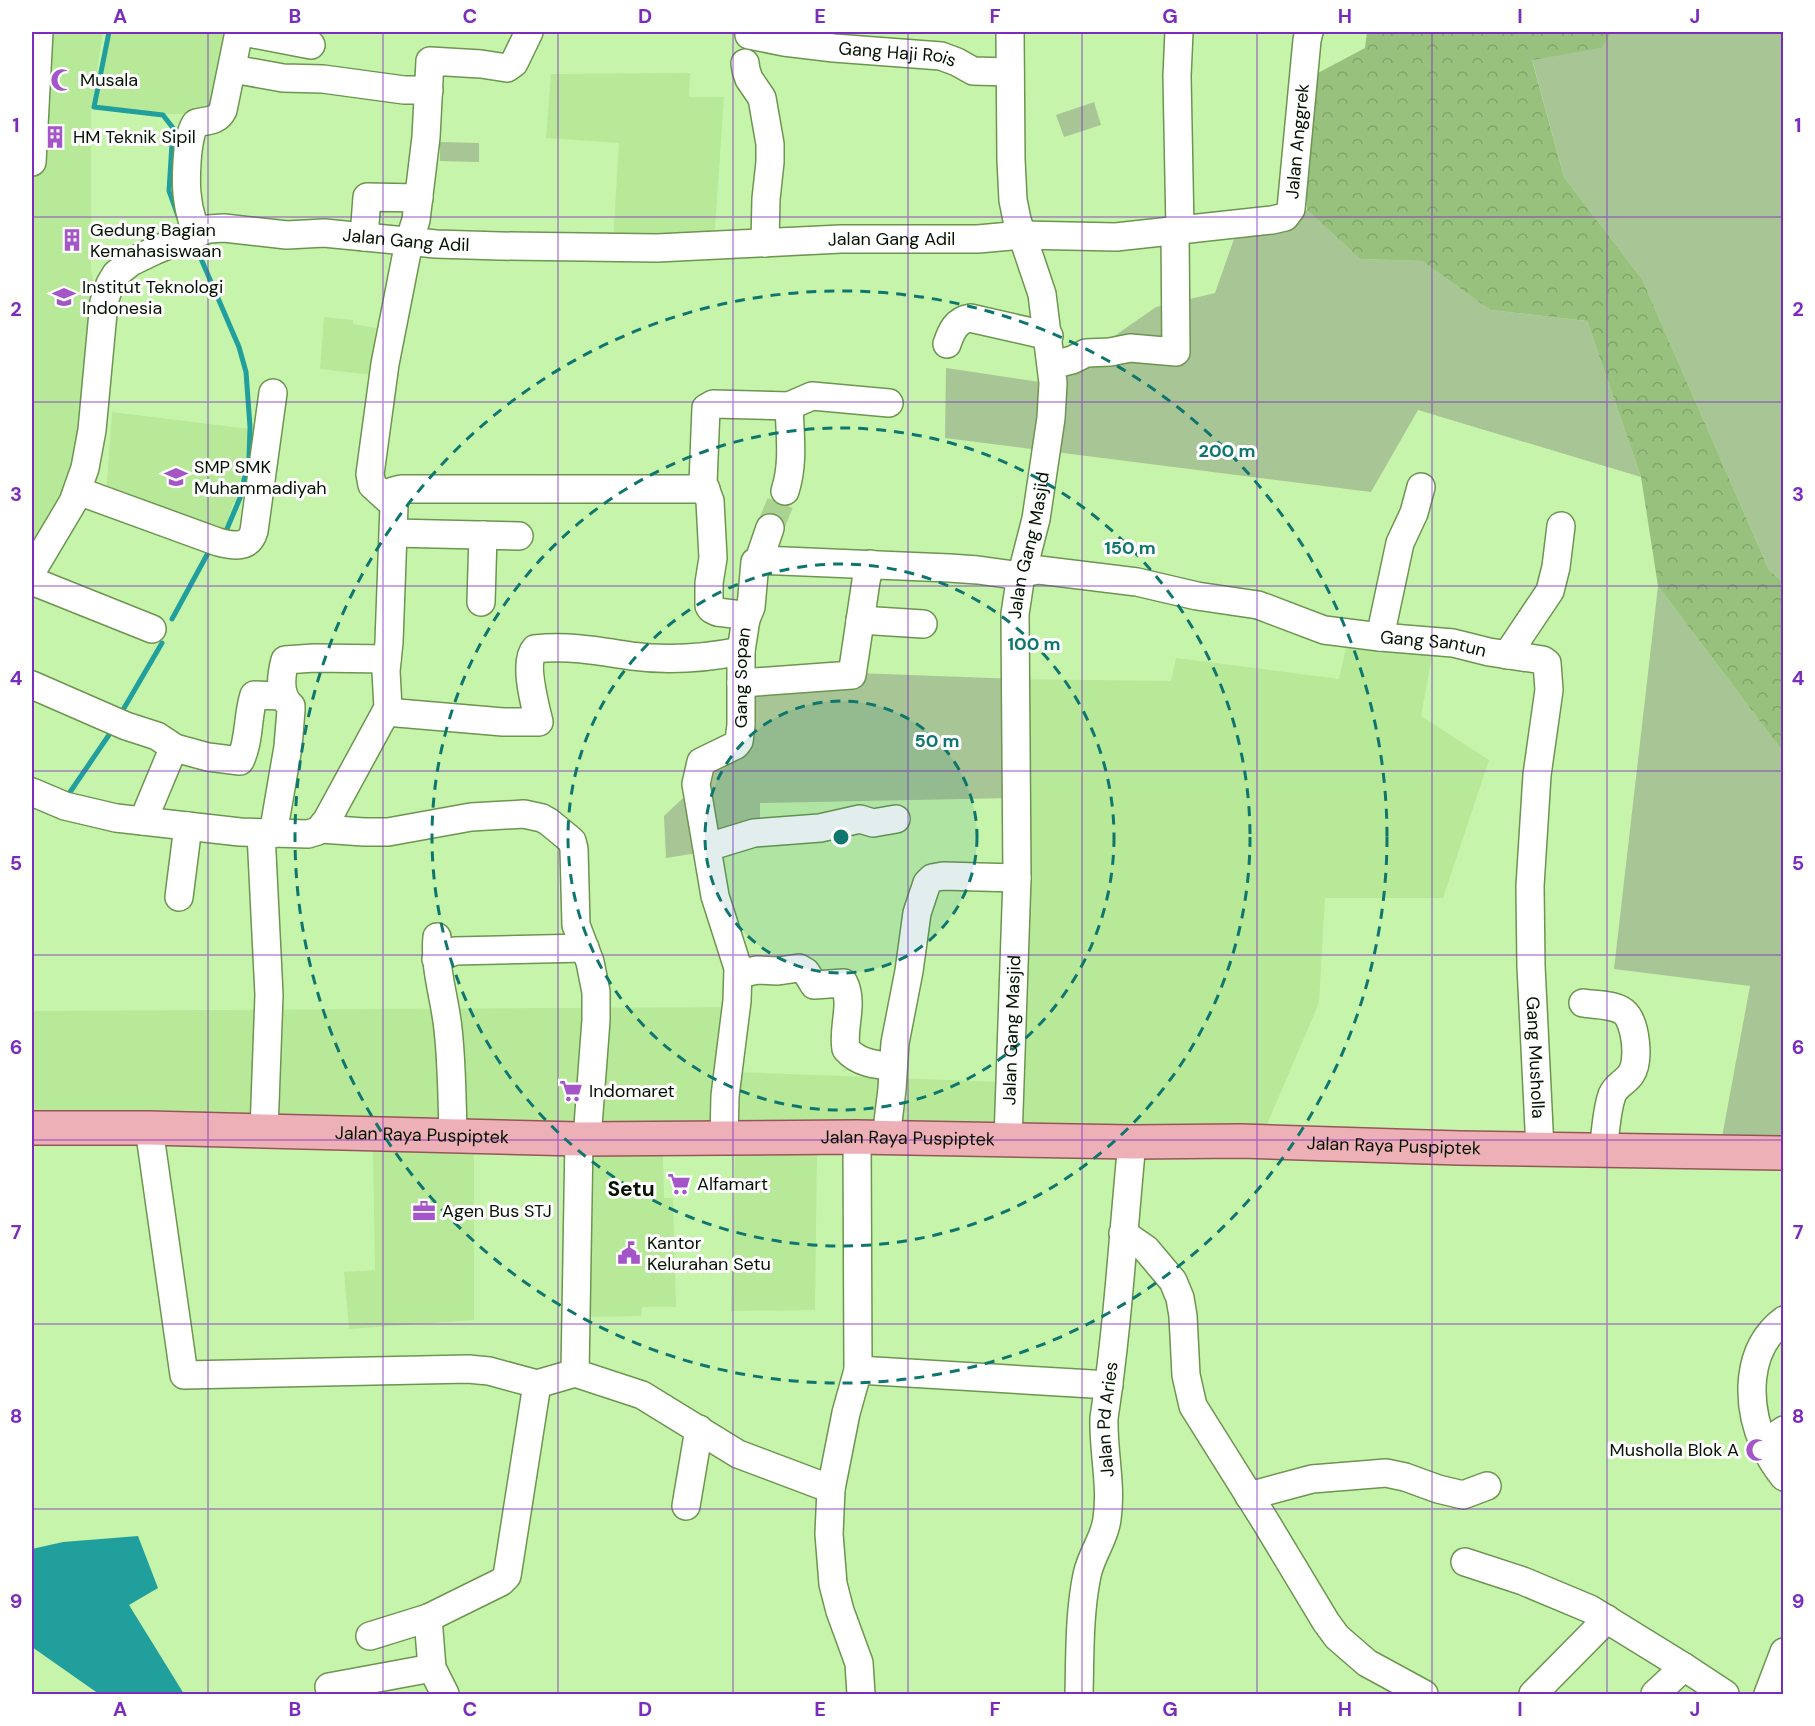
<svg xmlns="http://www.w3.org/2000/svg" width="1815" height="1726" font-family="'DM Sans',sans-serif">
	<defs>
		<pattern id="forest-crowns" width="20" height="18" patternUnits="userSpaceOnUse" patternTransform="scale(1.5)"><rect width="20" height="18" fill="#98c17e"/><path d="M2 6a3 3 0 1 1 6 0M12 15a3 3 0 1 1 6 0" fill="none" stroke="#81a56b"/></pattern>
	</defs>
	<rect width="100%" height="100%" fill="#c7f4ab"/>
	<g fill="#b8e999">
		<polygon points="32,32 103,32 91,111 91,271 102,323 88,464 32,563"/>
		<polygon points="110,32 235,32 218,114 163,114 95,107"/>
		<polygon points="690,73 689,97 724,97 714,243 613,241 619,143 546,138 551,74"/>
		<polygon points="324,317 353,320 353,324 376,328 373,348 384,350 381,376 320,369"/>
		<polygon points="112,412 250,429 248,459 238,503 233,503 224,535 106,496"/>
		<polygon points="1348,639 1434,646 1421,716 1489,760 1443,898 1325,898 1319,1003 1262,1136 32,1118 32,1011 739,1007 737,1072 1004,1082 1017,679 1171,681 1176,658 1339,679"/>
		<polygon points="373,1151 474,1151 474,1320 349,1329 344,1272 375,1270"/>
		<polygon points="735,1153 817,1154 815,1310 731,1311"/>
		<polygon points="583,1156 663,1156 664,1198 673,1198 676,1307 642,1307 641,1316 585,1317"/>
	</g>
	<g fill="#a7c595">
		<polygon points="1612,32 1783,32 1783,582 1769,570 1642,279 1564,177 1532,59 1600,48"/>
		<polygon points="1094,102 1101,125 1064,137 1056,115"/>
		<polygon points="440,142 479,143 479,162 440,161"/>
		<polygon points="1307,210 1360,259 1422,261 1490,310 1587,321 1641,477 1418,410 1371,492 945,438 946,368 1047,383 1156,307 1215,293 1234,239"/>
		<polygon points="1658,586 1783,752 1783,1138 1722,1137 1750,986 1614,969"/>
		<polygon points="857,673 1017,679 1014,798 760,803 760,843 666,858 664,816 751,734 742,691"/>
	</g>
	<polygon fill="url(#forest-crowns)" points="1367,32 1612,32 1601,48 1532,60 1564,177 1642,279 1769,570 1783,582 1783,752 1658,586 1641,477 1587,321 1490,310 1422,261 1360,259 1307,210 1301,82 1365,48"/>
	<polygon fill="#219f9d" points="138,1536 158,1588 129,1605 184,1694 99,1694 32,1647 32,1549 63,1542"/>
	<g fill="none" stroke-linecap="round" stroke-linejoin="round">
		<g stroke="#219f9d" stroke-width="5">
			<polyline points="109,32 94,107 163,115 173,128 169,191 178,216"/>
			<polyline points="196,247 239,347 246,372 250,427 249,458 240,498 224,536"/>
			<polyline points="172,619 208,553"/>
			<polyline points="120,715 162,643"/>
			<polyline points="66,798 113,729"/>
		</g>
		<polyline stroke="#aad291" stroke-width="27" stroke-dasharray="27 14" stroke-linecap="butt" points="770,528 785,491"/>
		<g stroke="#6c9550" stroke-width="30">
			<g id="minor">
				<polyline points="243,32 311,45"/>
				<path id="s1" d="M750,32L749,35L784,42L834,48L941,56L957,62L973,71L1010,72"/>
				<polyline points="1179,32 1177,76 1180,230"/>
				<polyline points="745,63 746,70 749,79 762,98 770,144 770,162 766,199 765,243"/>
				<polyline points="233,69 283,78 323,79 404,90 429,90"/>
				<polyline points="32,162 39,32"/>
				<path d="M195,234C194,223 189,212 188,201C185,185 186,135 196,123C208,120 217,122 223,110L239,32"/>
				<polyline points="364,237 367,197 419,198"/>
				<path d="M947,344C951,332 956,320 970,318L1049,336"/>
				<polyline points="1052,365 1072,360 1086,353 1110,352 1130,348 1176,352 1175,230"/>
				<path d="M78,491L218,542C233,546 249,549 254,531L273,393"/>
				<path d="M785,491C794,464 790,435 789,406"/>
				<polyline points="385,496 393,491 401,489 706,489"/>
				<polyline points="394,533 519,536"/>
				<polyline points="759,560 770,528"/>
				<path id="s2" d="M32,571L73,502L85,468L92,430L104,302L110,284L116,274L131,262L156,250L208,229L224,228L287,235L324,233L436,244L500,246L657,248L841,239H978L1022,235L1116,237L1272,220L1285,217L1291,209L1307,40L1309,32"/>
				<path id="s3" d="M1022,573L1039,570L1137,582L1197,596L1258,605L1324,630L1380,637L1453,643L1489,652L1543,660L1547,663L1549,690L1537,775L1530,886L1531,966L1540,1149"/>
				<polyline points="32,581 152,629"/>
				<polyline points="481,602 483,535"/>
				<polyline points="746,619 742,615 717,612 711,609 709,606 709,583 713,558 710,501 703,483 706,408 713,404 789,406 812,396 889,403"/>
				<polyline points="860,620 923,624"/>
				<polyline points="1380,637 1400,543 1414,513 1421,487"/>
				<polyline points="1507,655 1550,591 1556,567 1561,526"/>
				<polyline points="741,683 852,675 866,581 870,564"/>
				<polyline points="32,685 126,726 157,736 175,748"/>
				<path d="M386,712L503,722H539C535,705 523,662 535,649C567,645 600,651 631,656C667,661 706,658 741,651"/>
				<polyline points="32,792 65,806 116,818 240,832 308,834 318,831 327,820 388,708 386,671 389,642 394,505 372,485 370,474 385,364 409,242 416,220 426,137 430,61 481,64 507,68 514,63 529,32"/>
				<path d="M143,821L173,749L175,748L208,757L240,761C250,741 247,716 254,695L282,696"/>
				<polyline points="321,829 364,832 388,832 471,817 524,814 542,818 549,822 572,841 574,849 576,925 590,962 596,992 596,1020 587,1139"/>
				<polyline points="261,833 269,995 264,1131"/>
				<path d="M273,834L288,747L291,710V706C278,695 281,676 285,660L314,658L387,659"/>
				<polyline points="708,847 754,833 820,828 860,819 873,823 896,819"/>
				<polyline points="179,897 188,826"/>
				<path d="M437,937C434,969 445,998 448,1029C452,1064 452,1100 453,1135"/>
				<polyline points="436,959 455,951 585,948"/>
				<path d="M739,974L757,970L778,971L799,968L806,972L814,985L844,983C854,1004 842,1028 846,1049C858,1063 876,1065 892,1066"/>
				<path d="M1583,1003C1595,1005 1614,1004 1624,1012C1636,1022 1640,1061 1631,1074C1626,1082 1616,1085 1612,1095C1606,1112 1606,1132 1603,1150"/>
				<polyline points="149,1128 184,1375 468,1369 489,1371 537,1384 575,1373 642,1395 738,1454 831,1489"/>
				<polyline points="857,1137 858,1370 846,1413 831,1489 829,1534 833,1584 840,1611 859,1663 861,1694"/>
				<path id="s4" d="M724,1138L725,1096L737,1001L738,968L715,896L696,784L701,762L736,745L739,741L741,725V651L746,619L751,607L755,562L759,560L949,568L978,570L1021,576"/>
				<polyline points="886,1138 892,1089 895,1043 909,971 917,913 927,883 932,878 943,876 1017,878"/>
				<path id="s5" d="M1008,1140L1017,878L1015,614L1020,581L1036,519L1051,418L1053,383L1042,294L1017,220L1013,200L1011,160L1010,32"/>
				<polyline points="1123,1233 1146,1249 1173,1281 1180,1298 1183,1316 1186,1375 1193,1406 1267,1524 1326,1622 1337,1637 1367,1663 1424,1694"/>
				<path d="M1784,1320C1745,1349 1746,1404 1764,1445C1769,1456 1776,1467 1784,1477"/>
				<polyline points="858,1370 1109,1385"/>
				<polyline points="575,1373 579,1139"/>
				<polyline points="1763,1444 1784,1430"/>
				<polyline points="1249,1496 1312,1479 1386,1473 1405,1477 1438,1489 1463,1495 1487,1486"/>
				<polyline points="686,1506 699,1429"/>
				<polyline points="1465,1562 1523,1581 1590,1609 1684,1667 1725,1694"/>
				<polyline points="428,1618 432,1668 445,1694"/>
				<polyline points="370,1636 428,1618 501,1582 507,1576 537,1384"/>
				<polyline points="329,1687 432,1668"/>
				<path id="s6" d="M1079,1694C1080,1655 1079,1614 1087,1575C1091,1555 1105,1538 1107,1519C1112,1485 1103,1452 1104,1418C1118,1326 1123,1234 1132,1142"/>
				<polyline points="1533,1694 1607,1619"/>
				<polyline points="1655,1694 1684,1667"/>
				<polyline points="1768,1694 1784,1652"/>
			</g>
		</g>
		<g stroke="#945758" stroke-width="36">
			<g id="major">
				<path id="s7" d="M32,1128H149L579,1139L857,1137L1132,1142L1241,1141L1459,1148L1784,1153"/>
			</g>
		</g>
		<use href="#minor" stroke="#fff" stroke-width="27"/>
		<use href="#major" stroke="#eeb0b7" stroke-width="33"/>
	</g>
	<path fill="none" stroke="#7b2cbf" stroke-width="1.5" stroke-opacity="0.55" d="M208,32V1694M383,32V1694M558,32V1694M733,32V1694M908,32V1694M1082,32V1694M1257,32V1694M1432,32V1694M1607,32V1694M32,217H1784M32,402H1784M32,586H1784M32,771H1784M32,955H1784M32,1140H1784M32,1324H1784M32,1509H1784"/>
	<circle cx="841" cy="837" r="136" fill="#0f766e" fill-opacity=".12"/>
	<g fill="none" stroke="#0f766e" stroke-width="3" stroke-dasharray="10 8">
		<circle cx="841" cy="837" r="136"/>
		<circle cx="841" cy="837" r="273"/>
		<circle cx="841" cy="837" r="409"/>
		<circle cx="841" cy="837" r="546"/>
	</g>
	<defs>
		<g id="mosque-bare" transform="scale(1.8)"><path d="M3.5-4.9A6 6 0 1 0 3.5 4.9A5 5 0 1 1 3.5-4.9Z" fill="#a456c8" stroke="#fff" stroke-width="2.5" paint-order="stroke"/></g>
		<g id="building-bare" transform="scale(1.8)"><path d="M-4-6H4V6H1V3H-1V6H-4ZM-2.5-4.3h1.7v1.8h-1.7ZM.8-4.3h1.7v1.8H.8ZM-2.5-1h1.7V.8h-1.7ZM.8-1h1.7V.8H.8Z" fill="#a456c8" stroke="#fff" stroke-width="2.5" paint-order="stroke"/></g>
		<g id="university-bare" transform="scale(1.8)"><path d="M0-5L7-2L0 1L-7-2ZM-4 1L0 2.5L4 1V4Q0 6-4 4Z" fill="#a456c8" stroke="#fff" stroke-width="2.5" paint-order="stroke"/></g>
		<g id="school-bare" transform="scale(1.8)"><path d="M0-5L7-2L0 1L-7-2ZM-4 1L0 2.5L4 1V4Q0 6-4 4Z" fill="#a456c8" stroke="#fff" stroke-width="2.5" paint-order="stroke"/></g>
		<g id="supermarket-bare" transform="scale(1.8)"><path d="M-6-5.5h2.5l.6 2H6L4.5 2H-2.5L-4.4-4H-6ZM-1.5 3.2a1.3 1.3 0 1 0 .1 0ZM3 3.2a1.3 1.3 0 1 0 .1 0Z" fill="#a456c8" stroke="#fff" stroke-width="2.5" paint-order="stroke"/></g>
		<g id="office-bare" transform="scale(1.8)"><path d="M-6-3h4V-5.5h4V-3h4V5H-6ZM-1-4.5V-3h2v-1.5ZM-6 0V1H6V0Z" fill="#a456c8" stroke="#fff" stroke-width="2.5" paint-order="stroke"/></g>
		<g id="civic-bare" transform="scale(1.8)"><path d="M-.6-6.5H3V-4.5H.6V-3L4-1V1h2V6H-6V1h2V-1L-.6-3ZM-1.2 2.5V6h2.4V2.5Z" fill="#a456c8" stroke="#fff" stroke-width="2.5" paint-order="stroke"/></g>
	</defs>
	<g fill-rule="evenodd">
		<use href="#mosque-bare" x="62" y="80"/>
		<use href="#building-bare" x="55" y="137"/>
		<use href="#building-bare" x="72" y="240"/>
		<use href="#university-bare" x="64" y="297"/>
		<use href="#school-bare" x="176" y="477"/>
		<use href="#supermarket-bare" x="571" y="1091"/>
		<use href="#supermarket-bare" x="679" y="1184"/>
		<use href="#office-bare" x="424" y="1211"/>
		<use href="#civic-bare" x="629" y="1253"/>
		<use href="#mosque-bare" x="1757" y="1450"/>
	</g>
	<g text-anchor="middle" stroke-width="6" stroke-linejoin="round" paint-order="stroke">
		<g font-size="18" fill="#041200" stroke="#fff">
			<text dy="6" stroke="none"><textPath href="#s1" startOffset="153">Gang Haji Rois</textPath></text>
			<text dy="6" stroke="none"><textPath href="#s2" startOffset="1575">Jalan Anggrek</textPath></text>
			<text dy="6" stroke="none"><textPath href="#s2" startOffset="616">Jalan Gang Adil</textPath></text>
			<text dy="6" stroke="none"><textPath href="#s2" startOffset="1102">Jalan Gang Adil</textPath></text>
			<text dy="6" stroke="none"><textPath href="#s5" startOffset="596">Jalan Gang Masjid</textPath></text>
			<text dy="6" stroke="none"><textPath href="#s3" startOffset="420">Gang Santun</textPath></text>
			<text dy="6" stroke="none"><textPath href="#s4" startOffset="490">Gang Sopan</textPath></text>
			<text dy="6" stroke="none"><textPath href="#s5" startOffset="110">Jalan Gang Masjid</textPath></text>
			<text dy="6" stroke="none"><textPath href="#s3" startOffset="932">Gang Musholla</textPath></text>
			<text dy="6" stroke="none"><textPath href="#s7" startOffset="390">Jalan Raya Puspiptek</textPath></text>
			<text dy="6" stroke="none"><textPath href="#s7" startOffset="876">Jalan Raya Puspiptek</textPath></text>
			<text dy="6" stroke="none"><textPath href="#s7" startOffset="1362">Jalan Raya Puspiptek</textPath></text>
			<text dy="6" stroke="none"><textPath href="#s6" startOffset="279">Jalan Pd Aries</textPath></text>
		</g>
		<g font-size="18" fill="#041200" stroke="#fff" text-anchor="start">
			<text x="80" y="86">Musala</text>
			<text x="73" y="143">HM Teknik Sipil</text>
			<text x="90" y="236">Gedung Bagian<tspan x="90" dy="21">Kemahasiswaan</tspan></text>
			<text x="82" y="293">Institut Teknologi<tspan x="82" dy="21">Indonesia</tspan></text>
			<text x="194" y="473">SMP SMK<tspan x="194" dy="21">Muhammadiyah</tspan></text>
			<text x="589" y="1097">Indomaret</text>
			<text x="697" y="1190">Alfamart</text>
			<text x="442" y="1217">Agen Bus STJ</text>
			<text x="647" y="1249">Kantor<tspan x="647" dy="21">Kelurahan Setu</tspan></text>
			<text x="1739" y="1456" text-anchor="end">Musholla Blok A</text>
		</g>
		<g font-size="21" font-weight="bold" fill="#041200" stroke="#fff">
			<text x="631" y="1196">Setu</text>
		</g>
	</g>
	<circle cx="841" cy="837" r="9" fill="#0f766e" stroke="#fff" stroke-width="3"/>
	<g font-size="18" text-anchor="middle" font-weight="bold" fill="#0f766e" stroke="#fff" stroke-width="6" stroke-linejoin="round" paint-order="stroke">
		<text x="1227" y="457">200 m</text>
		<text x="1130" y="554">150 m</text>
		<text x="1034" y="650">100 m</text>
		<text x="937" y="747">50 m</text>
	</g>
	<rect width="1815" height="1726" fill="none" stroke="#ffffff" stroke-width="66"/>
	<rect x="33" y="33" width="1749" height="1660" fill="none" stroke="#7b2cbf" stroke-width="2"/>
	<g font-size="20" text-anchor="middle" font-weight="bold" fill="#7b2cbf">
		<text x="120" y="23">A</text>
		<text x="295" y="23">B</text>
		<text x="470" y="23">C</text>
		<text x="645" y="23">D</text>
		<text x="820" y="23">E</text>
		<text x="995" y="23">F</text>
		<text x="1170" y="23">G</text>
		<text x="1345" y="23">H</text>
		<text x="1520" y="23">I</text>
		<text x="1695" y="23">J</text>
		<text x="16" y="132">1</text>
		<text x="1798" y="132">1</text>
		<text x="16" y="316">2</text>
		<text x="1798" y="316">2</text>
		<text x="16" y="501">3</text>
		<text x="1798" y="501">3</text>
		<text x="16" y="685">4</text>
		<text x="1798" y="685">4</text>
		<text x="16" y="870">5</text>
		<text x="1798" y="870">5</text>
		<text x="16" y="1054">6</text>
		<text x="1798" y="1054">6</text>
		<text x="16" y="1239">7</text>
		<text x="1798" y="1239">7</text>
		<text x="16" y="1423">8</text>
		<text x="1798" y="1423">8</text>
		<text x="16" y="1608">9</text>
		<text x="1798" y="1608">9</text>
		<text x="120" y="1716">A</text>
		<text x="295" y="1716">B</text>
		<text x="470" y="1716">C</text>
		<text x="645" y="1716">D</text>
		<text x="820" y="1716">E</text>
		<text x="995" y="1716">F</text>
		<text x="1170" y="1716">G</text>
		<text x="1345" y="1716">H</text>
		<text x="1520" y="1716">I</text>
		<text x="1695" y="1716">J</text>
	</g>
</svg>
